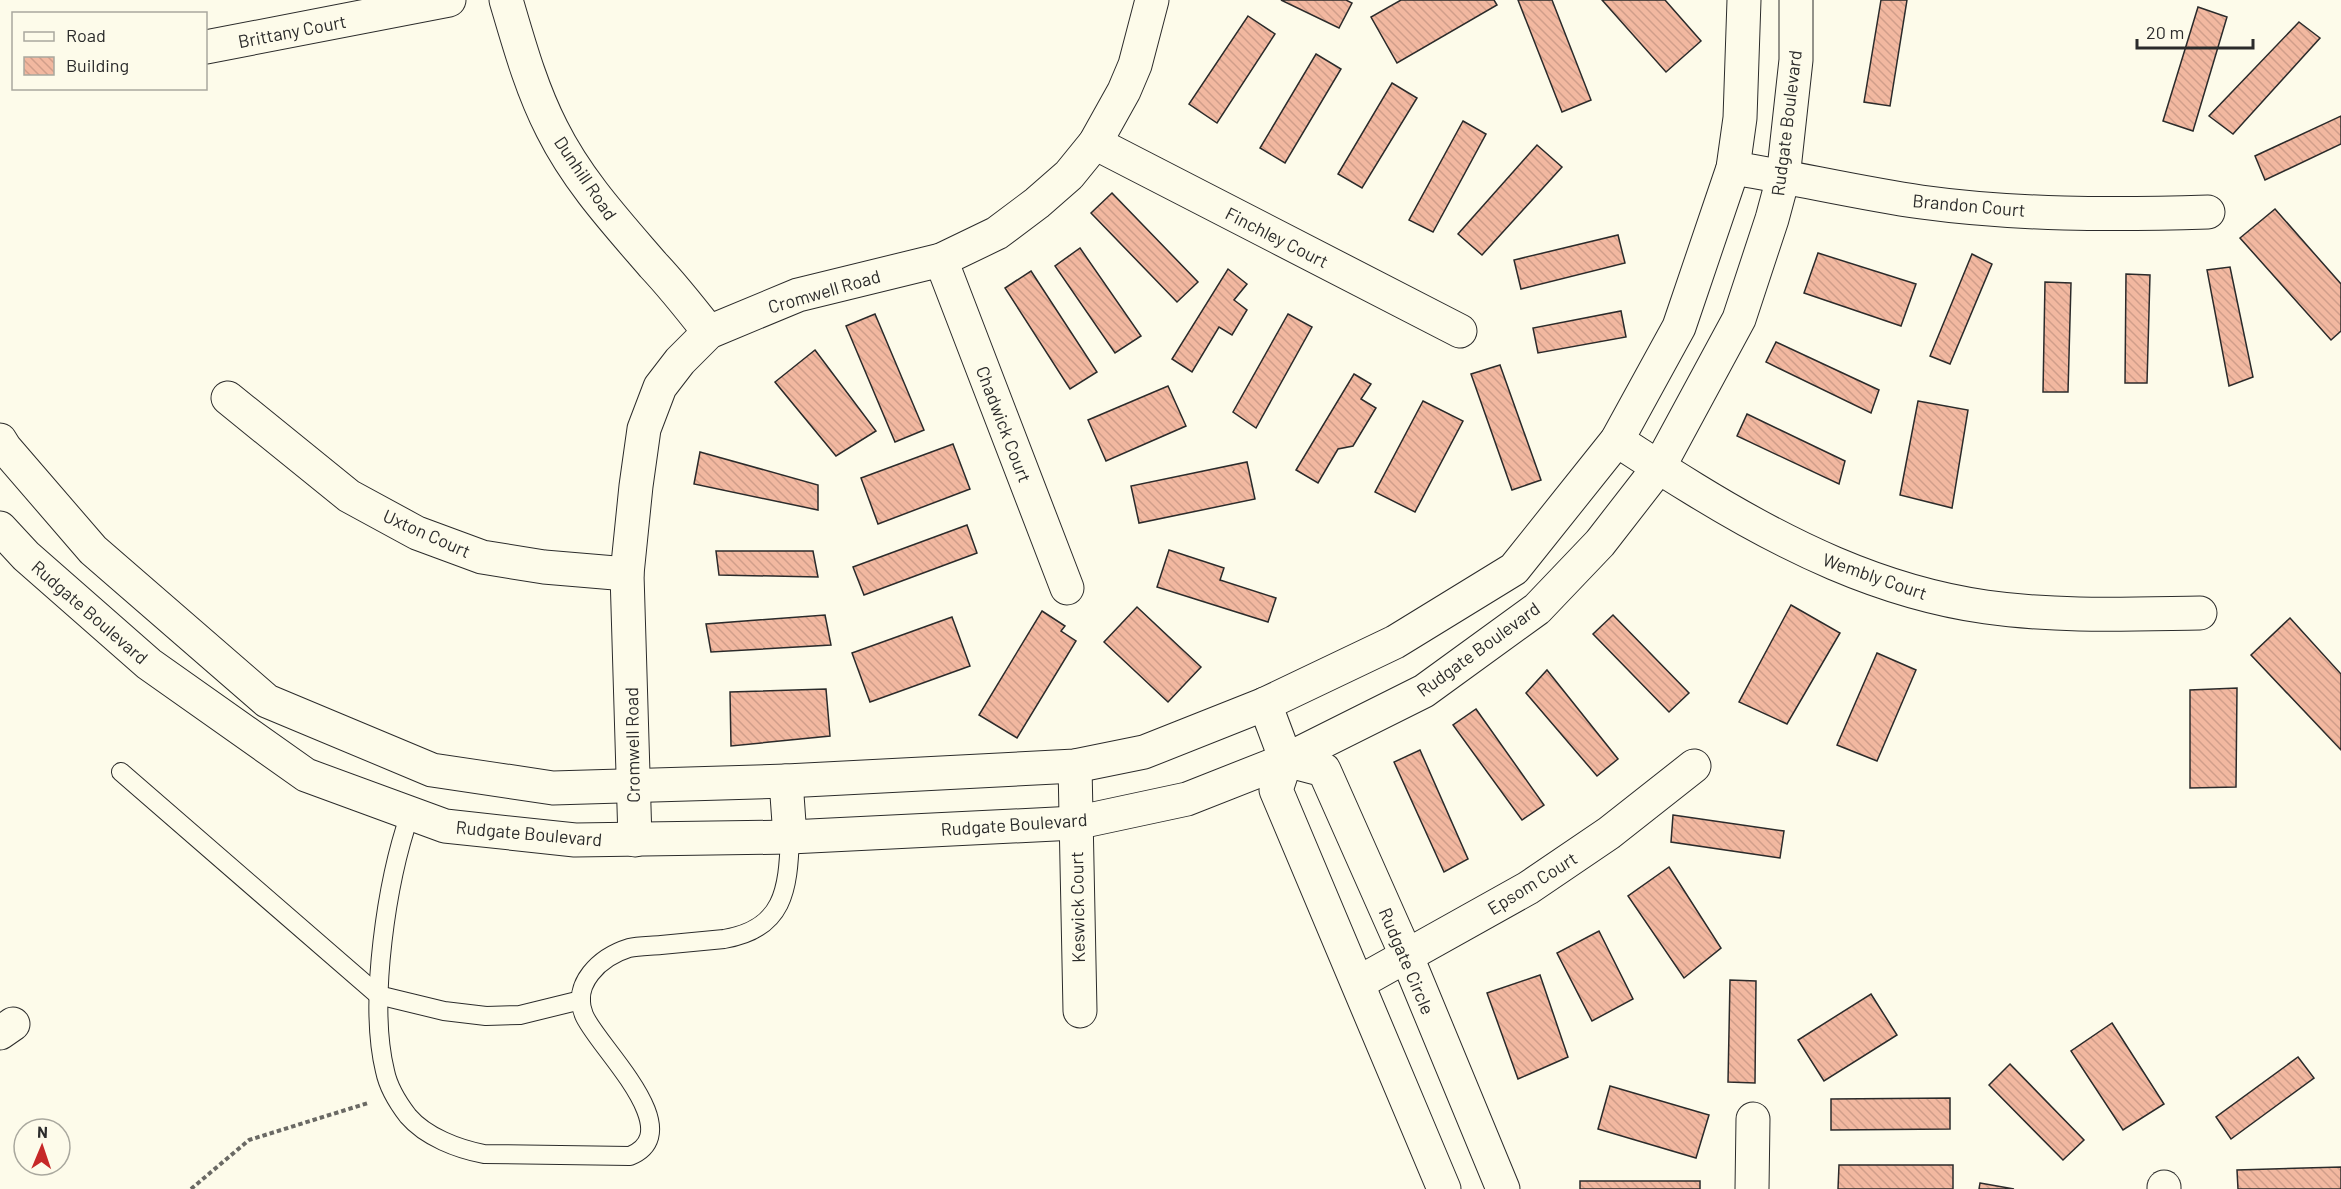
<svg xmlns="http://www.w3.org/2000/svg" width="2341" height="1189" font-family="Barlow,sans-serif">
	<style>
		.building { fill: url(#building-back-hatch); stroke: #2b2b2b; stroke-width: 1.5 }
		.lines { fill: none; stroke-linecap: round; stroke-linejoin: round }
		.lane-casing { stroke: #2b2b2b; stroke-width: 20 }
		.street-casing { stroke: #2b2b2b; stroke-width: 35 }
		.path { stroke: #6a6964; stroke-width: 4; stroke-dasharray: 4.5 3; stroke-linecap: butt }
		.lane { stroke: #fdfbea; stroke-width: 18 }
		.street { stroke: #fdfbea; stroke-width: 33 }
		.labels { text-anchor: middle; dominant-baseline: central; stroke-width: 4.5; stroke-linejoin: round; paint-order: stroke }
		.street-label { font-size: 18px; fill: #2b2b2b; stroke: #fdfbea }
	</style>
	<defs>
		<pattern id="building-back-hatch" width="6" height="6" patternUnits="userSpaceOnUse" patternTransform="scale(1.5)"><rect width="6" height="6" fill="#f2b8a0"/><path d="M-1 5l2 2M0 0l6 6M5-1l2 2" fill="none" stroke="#d09e8a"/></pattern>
	</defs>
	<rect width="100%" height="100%" fill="#fdfbea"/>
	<g class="building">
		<polygon points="1281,0 1346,0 1352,3 1339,28"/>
		<polygon points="1401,0 1494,0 1497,5 1397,63 1371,17"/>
		<polygon points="1518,0 1552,0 1591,100 1562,112"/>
		<polygon points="1602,0 1665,0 1701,41 1666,72"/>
		<polygon points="1881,0 1907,0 1890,106 1864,102"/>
		<polygon points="2198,7 2227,17 2193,131 2163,121"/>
		<polygon points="1248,16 1275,34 1217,123 1189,104"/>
		<polygon points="2299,22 2320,38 2233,134 2209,116"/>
		<polygon points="1316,54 1341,69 1285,163 1260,148"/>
		<polygon points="1392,83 1417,98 1362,188 1338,174"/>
		<polygon points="2341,116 2341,144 2265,180 2255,156"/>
		<polygon points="1463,121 1486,134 1433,232 1409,220"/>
		<polygon points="1537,145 1562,167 1482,255 1458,234"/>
		<polygon points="1112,193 1198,282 1177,302 1091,213"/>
		<polygon points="2275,209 2341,284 2341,331 2331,340 2240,238"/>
		<polygon points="1618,235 1625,263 1521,289 1514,260"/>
		<polygon points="1080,248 1141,336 1115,353 1055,266"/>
		<polygon points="1818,253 1916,284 1901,326 1804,293"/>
		<polygon points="1972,254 1992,264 1950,364 1930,356"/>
		<polygon points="2230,267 2253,377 2229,386 2207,270"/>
		<polygon points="1228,269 1247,284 1234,300 1247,310 1232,335 1219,327 1192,372 1172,359"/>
		<polygon points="1031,271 1097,372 1070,389 1005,288"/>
		<polygon points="2126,274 2150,275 2147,383 2125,383"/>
		<polygon points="2045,282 2071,283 2068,392 2043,392"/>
		<polygon points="1621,311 1626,337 1538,353 1533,328"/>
		<polygon points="875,314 924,430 895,442 846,326"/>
		<polygon points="1288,314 1312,327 1256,428 1233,412"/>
		<polygon points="1776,342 1879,390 1871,413 1766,362"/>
		<polygon points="815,350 876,431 836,456 775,382"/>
		<polygon points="1500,365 1541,480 1512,490 1471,374"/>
		<polygon points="1354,374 1371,384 1361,399 1376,408 1353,446 1338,449 1318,483 1296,470"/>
		<polygon points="1168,386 1186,426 1106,461 1088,420"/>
		<polygon points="1423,401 1463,421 1415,512 1375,492"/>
		<polygon points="1918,401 1968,410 1952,508 1900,495"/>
		<polygon points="1747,414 1845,461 1839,484 1737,436"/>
		<polygon points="953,444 970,489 878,524 861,478"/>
		<polygon points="700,452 818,485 818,510 694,484"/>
		<polygon points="1247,462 1255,499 1139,523 1131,486"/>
		<polygon points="967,525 977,553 864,595 853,567"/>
		<polygon points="1169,550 1224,568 1220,580 1276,598 1268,622 1157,587"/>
		<polygon points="716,551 813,551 818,577 719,575"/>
		<polygon points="1791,605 1840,633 1787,724 1739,702"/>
		<polygon points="1137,607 1201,667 1168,702 1104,642"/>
		<polygon points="1042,611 1065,626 1061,631 1076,641 1017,738 979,715"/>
		<polygon points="825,615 831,645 711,652 706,624"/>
		<polygon points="1613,615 1689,693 1669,712 1593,634"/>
		<polygon points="952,617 970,666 870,702 852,653"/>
		<polygon points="2290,618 2341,674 2341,750 2251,655"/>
		<polygon points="1877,653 1916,670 1877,761 1837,745"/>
		<polygon points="1547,670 1618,759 1597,776 1526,693"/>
		<polygon points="2237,688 2236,787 2190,788 2190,690"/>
		<polygon points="826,689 830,736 731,746 730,692"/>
		<polygon points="1476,709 1544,805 1522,820 1453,725"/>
		<polygon points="1420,750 1468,859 1444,872 1394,762"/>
		<polygon points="1673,815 1784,831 1780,858 1671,842"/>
		<polygon points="1669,867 1721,948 1684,978 1628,896"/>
		<polygon points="1599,931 1633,999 1592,1021 1557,953"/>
		<polygon points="1540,975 1568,1057 1518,1079 1487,993"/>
		<polygon points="1730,980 1756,981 1755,1083 1728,1082"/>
		<polygon points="1871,994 1897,1035 1824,1081 1798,1040"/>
		<polygon points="2112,1023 2164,1104 2123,1130 2071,1051"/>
		<polygon points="2298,1057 2314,1078 2231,1139 2216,1117"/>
		<polygon points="2010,1064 2084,1140 2063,1160 1989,1085"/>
		<polygon points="1610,1086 1709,1115 1696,1158 1598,1129"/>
		<polygon points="1950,1098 1950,1129 1831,1130 1831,1099"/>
		<polygon points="1839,1165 1953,1165 1953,1189 1838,1189"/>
		<polygon points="2341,1167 2341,1189 2238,1189 2237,1170"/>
		<rect x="1580" y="1181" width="120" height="8"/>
		<polygon points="1980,1183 2014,1189 1979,1189"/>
	</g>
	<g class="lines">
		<g class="lane-casing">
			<g id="lane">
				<polyline points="121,772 378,995 444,1011 486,1016 520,1015 581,1000"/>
				<path d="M410,814C387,880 368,1002 385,1071C388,1086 398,1103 408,1116C426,1137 458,1149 484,1154L630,1156C691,1131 595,1044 584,1015C571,984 600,957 629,948C638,946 650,946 661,945C682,943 703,941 724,939C784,929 788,890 790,837"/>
			</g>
		</g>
		<g class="street-casing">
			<g id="street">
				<path d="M506,0C519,44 531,88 552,129C578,181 616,222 653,265C673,286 691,309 709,332"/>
				<polyline points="206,47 449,0"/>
				<polyline points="1095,143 1460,331"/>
				<path d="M1733,168C1796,178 1858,193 1921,202C2015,215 2113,215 2208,212"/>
				<polyline points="941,260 1067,588"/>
				<polyline points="228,398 349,496 417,533 482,557 544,567 627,574"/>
				<polyline points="0,440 5,448 93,550 267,701 432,770 553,788 786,781 1075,766 1144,752 1265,704 1395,642 1514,569 1617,440 1679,327 1733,168 1740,118 1744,0"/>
				<path d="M1617,440C1642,457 1668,473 1694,489C1785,545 1880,592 1986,607C2057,617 2129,614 2200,613"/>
				<polyline points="0,528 26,556 149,664 306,775 445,826 575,840 790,837 1075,823 1187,799 1286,760 1424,691 1537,609 1600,543 1659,467 1739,319 1772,219 1783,178 1796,60 1796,0"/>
				<polyline points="1265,704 1286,760"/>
				<polyline points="1075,766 1080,1011"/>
				<polyline points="786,781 790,837"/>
				<polyline points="635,840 627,574 636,486 644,429 660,387 680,361 709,332 798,295 941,260 997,233 1037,203 1069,175 1095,143 1124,91 1135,65 1152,0"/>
				<polyline points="1358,983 1528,888 1609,833 1694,766"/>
				<polyline points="0,1033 13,1024"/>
				<polyline points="1444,1189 1276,790 1286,760 1324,770 1407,957 1503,1189"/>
				<polyline points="1752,1189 1753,1119"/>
				<polyline points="2164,1189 2164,1187"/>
			</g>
		</g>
		<polyline class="path" points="191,1189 249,1140 368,1103"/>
		<use href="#lane" class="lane"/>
		<use href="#street" class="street"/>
	</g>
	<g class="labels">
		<g class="street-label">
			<text transform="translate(292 31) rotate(-11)">Brittany Court</text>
			<text transform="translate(1786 123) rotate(-83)">Rudgate Boulevard</text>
			<text transform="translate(586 178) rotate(56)">Dunhill Road</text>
			<text transform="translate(1969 205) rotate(5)">Brandon Court</text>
			<text transform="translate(1277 237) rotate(27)">Finchley Court</text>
			<text transform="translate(824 291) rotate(-16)">Cromwell Road</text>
			<text transform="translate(1004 424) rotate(69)">Chadwick Court</text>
			<text transform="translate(427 533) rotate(24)">Uxton Court</text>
			<text transform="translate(1875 576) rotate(19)">Wembly Court</text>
			<text transform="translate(90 612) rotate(41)">Rudgate Boulevard</text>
			<text transform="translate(1478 649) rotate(-36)">Rudgate Boulevard</text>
			<text transform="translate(632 745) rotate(-91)">Cromwell Road</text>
			<text transform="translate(1014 824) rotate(-4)">Rudgate Boulevard</text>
			<text transform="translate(529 833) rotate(5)">Rudgate Boulevard</text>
			<text transform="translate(1532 883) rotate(-32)">Epsom Court</text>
			<text transform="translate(1077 907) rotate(-91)">Keswick Court</text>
			<text transform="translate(1407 961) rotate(67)">Rudgate Circle</text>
		</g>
	</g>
	<rect x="12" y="12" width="195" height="78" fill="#fdfbea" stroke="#a9a89e" stroke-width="1.5"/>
	<rect x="24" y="32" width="30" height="9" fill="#fdfbea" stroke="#a9a89e" stroke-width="1.5"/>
	<text x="66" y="42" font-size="18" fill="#2b2b2b">Road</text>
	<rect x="24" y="57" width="30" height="18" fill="url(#building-back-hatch)" stroke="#a9a89e" stroke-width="1.5"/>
	<text x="66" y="72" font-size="18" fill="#2b2b2b">Building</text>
	<g transform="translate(42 1147) rotate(2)"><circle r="28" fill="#fdfbea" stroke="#a9a89e" stroke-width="1.5"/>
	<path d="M0-4.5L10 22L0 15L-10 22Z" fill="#c62828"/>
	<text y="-9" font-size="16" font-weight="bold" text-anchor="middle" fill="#2b2b2b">N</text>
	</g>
	<path d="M2137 39v9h116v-9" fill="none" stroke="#2b2b2b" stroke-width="3"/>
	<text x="2146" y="39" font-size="18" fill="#2b2b2b" stroke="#fdfbea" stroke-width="4.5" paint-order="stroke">20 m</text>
</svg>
